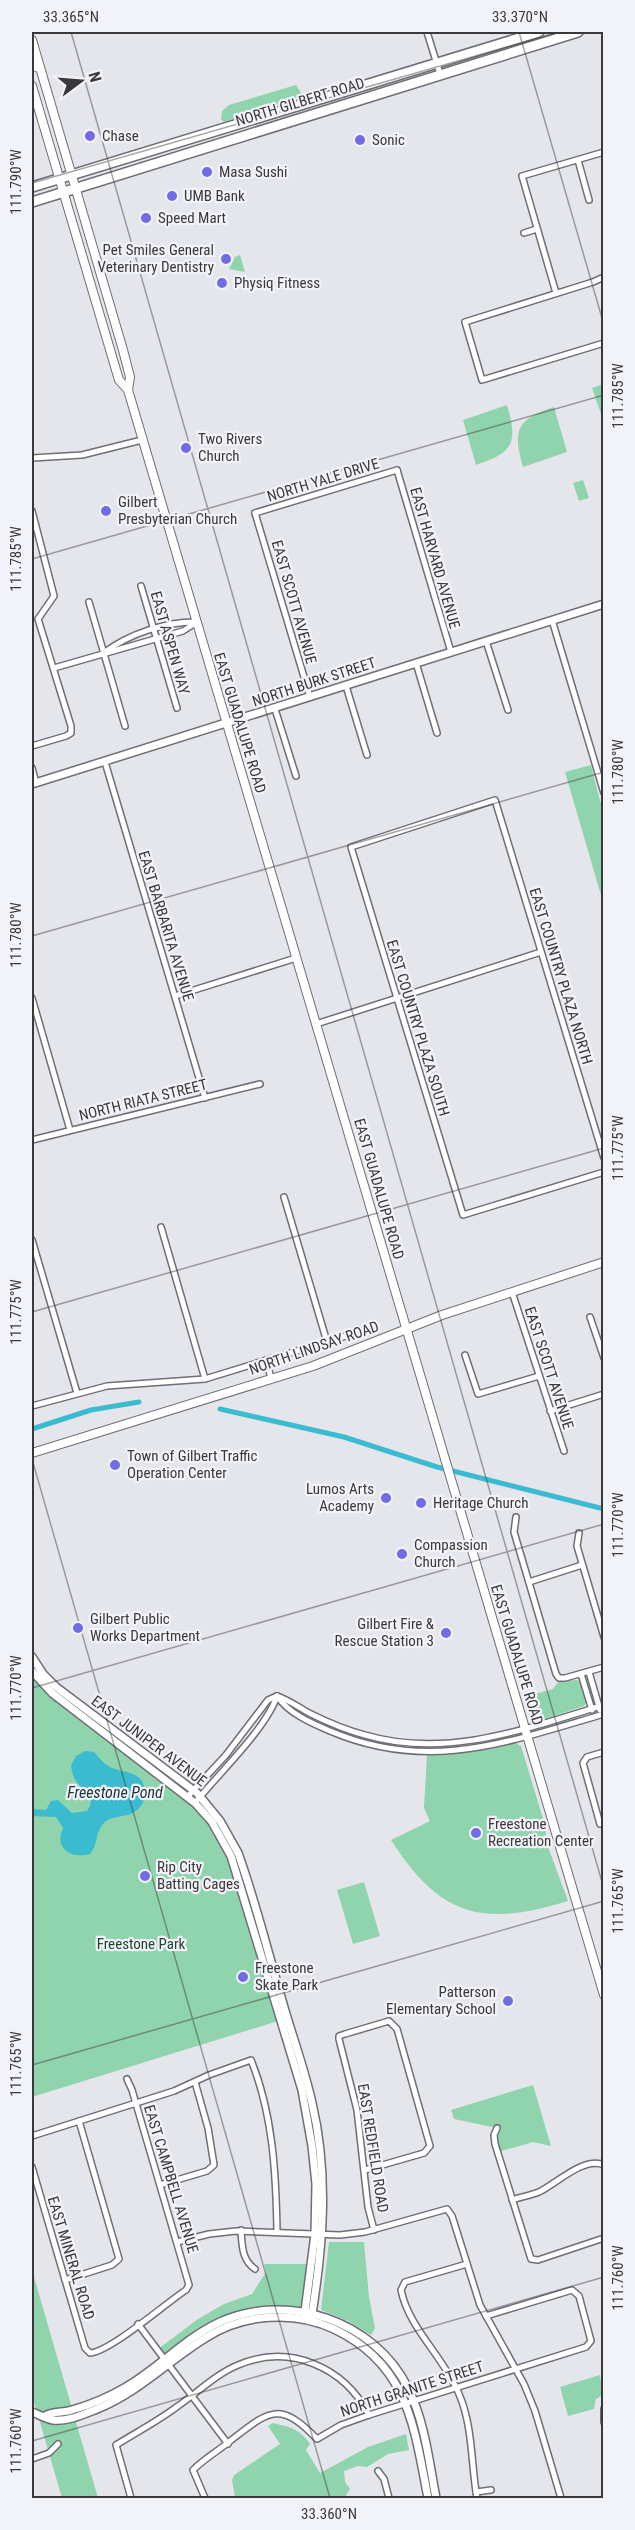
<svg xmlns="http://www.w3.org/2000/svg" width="635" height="2530" font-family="'Roboto Condensed',sans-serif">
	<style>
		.green { fill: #90d4ad }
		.water { fill: #3abbd0 }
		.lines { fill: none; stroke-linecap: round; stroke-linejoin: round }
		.canal { stroke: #3abbd0; stroke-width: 5 }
		.minor-casing { stroke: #6d6f74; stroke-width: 8 }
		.tertiary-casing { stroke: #6d6f74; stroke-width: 10 }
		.secondary-casing { stroke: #6d6f74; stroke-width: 10 }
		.primary-casing { stroke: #6d6f74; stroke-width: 12 }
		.minor { stroke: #fff; stroke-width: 5 }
		.tertiary { stroke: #fff; stroke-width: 7 }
		.secondary { stroke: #fff; stroke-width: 8 }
		.primary { stroke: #fff; stroke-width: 9 }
		.ticks { fill: none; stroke: #39393b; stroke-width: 1.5; stroke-opacity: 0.45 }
		.poi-dot { fill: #716be5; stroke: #f2f3f9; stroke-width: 2 }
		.labels { text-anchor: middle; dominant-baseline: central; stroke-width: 4.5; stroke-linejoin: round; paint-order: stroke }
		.street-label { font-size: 15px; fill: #39393b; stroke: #f2f3f9 }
		.poi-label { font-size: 15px; fill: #39393b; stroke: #f2f3f9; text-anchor: start }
		.park-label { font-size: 15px; fill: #1e4430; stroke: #f2f3f9 }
		.water-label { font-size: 16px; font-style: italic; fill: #1d3337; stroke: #f2f3f9 }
		.neatline { fill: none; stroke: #39393b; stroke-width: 2 }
		.ticks-label { font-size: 15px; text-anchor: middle; fill: #39393b }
	</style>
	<rect width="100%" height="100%" fill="#e5e6ec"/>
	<g class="green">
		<polygon points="296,85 303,96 224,122 221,119 222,111 229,105"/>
		<polygon points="240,255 245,272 229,269 235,257"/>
		<polygon points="603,384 604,384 603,420 592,388"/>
		<path d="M507,405C518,442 514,453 476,465L463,420Z"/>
		<path d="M554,407L567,452L523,467C512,430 517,419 554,407Z"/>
		<polygon points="583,480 589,498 579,501 573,483"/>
		<polygon points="591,765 600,801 603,805 603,902 565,772"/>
		<polygon points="32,1675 49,1694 126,1752 201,1812 211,1824 233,1870 278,2021 32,2097"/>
		<polygon points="577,1680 581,1682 587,1702 584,1706 539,1721 530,1718 524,1697 553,1689 559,1681"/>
		<path d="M514,1742L521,1746L545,1825L547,1844L568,1901C483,1927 441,1918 391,1840L430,1821L424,1808L427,1755L460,1753Z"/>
		<polygon points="364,1882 380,1936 353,1944 337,1890"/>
		<polygon points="533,2085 551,2146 533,2142 498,2152 494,2139 497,2128 454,2119 451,2110"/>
		<polygon points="329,2242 364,2242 369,2297 375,2328 371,2335 348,2321 321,2310"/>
		<path d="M264,2264H311L305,2315C241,2309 215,2325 167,2362L157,2350L198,2319L224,2304L252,2294L266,2272Z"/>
		<polygon points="32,2270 98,2498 62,2498 32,2395"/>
		<polygon points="600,2375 603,2395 596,2399 594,2409 568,2416 560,2387"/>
		<path d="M273,2423C290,2427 300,2429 310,2444L306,2450L320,2473L368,2447L406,2434L409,2450L388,2454L367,2467L358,2466L344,2471L345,2482L350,2489L344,2498H235L232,2480L234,2475L280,2444L268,2426Z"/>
	</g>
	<path class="water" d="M85,1751L94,1752C98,1756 102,1762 107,1765C119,1775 145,1767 145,1794C145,1802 140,1809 133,1813C123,1818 110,1815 103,1824C95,1833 98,1845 90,1854C70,1859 54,1848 63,1828L56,1817L32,1816V1809L46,1810L51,1801L58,1800L72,1813L87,1811C97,1797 84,1792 76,1781C73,1777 72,1771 71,1766L76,1756Z"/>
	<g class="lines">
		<g class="canal">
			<polyline points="220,1409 344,1437 437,1467 604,1509"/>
			<polyline points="32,1429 91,1410 139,1402"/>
		</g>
		<g class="minor-casing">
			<g id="minor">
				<polyline points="427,32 440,74"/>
				<polyline points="578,160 589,200"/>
				<polyline points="524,233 537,229"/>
				<polyline points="604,277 593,282 465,322 482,380 604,343"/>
				<polyline points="556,293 522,176 604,152"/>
				<polyline points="32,458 82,455 142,440"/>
				<polyline points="397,470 451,652"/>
				<polyline points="32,511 54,596 38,619 71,726 71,733 66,736 32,746"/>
				<polyline points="255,513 310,697"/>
				<polyline points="255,513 397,470"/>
				<polyline points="141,586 177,708"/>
				<polyline points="89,602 125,726"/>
				<polyline points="552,620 604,793"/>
				<polyline points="486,641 508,710"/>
				<path d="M105,652C129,634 165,622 195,622"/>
				<polyline points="416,663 437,733"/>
				<polyline points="54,668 183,631 197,622"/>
				<polyline points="346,686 367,755"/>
				<polyline points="275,709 296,776"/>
				<polyline points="105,762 205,1098"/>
				<polyline points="32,768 36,783"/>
				<polyline points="175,996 296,958"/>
				<polyline points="32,998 70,1130"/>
				<polyline points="316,1024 541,952"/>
				<polyline points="32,1140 260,1084"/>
				<polyline points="604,1158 495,800 351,847 463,1215 604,1172"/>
				<polyline points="284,1197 327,1342"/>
				<polyline points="161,1227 205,1379"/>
				<polyline points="32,1240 77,1393"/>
				<polyline points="512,1292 564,1451"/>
				<polyline points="590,1317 604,1358"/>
				<polyline points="465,1355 478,1394 539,1376"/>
				<polyline points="266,1360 271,1378"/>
				<polyline points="32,1406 107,1386 205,1379 362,1331"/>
				<polyline points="550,1411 604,1394"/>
				<polyline points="516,1517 514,1532 556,1674 559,1678 565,1678 604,1667"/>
				<polyline points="579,1533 577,1546 604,1637"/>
				<polyline points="529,1582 582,1565"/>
				<polyline points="589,1672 600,1710"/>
				<polyline points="581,1674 592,1710"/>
				<path d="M277,1696C288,1713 311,1723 330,1731C429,1773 507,1742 604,1714"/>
				<path d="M188,1796L226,1755L268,1700L277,1696C289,1700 298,1707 309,1713C327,1722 346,1730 365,1735C447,1759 525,1729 604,1705"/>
				<path d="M195,1803C218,1774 266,1729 277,1696"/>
				<polyline points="600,1824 583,1763 587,1757 604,1752"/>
				<polyline points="497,2128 494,2135 495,2144 531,2259 538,2260 604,2238"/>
				<path d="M32,2136L174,2091L209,2075L251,2060C273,2114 276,2174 277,2231"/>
				<path d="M32,2167L85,2348L90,2353C110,2352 166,2303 186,2290L189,2285L132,2090L127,2079"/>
				<polyline points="365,2170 424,2153 430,2146 397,2029 389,2021 345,2034 339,2036 339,2039 357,2110 368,2207 374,2230"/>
				<polyline points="160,2185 207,2171 214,2165 208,2128 195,2082"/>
				<path d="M512,2200C521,2197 531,2195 539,2192C556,2184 584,2156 604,2165"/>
				<path d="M241,2230C242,2246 242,2260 255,2269"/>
				<polyline points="177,2242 209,2234 236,2231 340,2235 365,2232 447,2209 452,2216 480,2305 524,2384 535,2411 561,2498"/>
				<path d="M467,2264L405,2282L401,2290C409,2329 444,2357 459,2394C473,2426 471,2465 477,2498"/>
				<polyline points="65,2280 112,2265 119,2259 79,2121"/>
				<polyline points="138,2324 228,2444"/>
				<polyline points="604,2409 604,2422"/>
				<polyline points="32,2459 49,2453 58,2444"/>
				<polyline points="378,2471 384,2479 389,2498"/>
				<polyline points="476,2492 491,2490"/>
				<path d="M131,2498L116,2445C137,2432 158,2421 178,2406C197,2393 216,2374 238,2365C290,2343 344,2367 369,2415"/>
				<path d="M205,2498L193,2470C204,2459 218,2451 230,2441C268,2412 279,2399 317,2439L341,2425L369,2415L586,2347L591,2341L579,2296L572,2290L486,2316"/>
			</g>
		</g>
		<g class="tertiary-casing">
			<g id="tertiary">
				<polyline points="32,784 604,604"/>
				<path d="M32,1657L43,1674L56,1687L197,1793L220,1821L238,1853C255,1900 267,1949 281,1997C291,2033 304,2067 312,2103C329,2175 323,2247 311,2320"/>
				<polyline points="32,1671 52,1693 195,1803 212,1822 231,1856 302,2090 312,2146 316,2184 315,2234 304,2319"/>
				<path d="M32,2412C38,2414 46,2419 53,2420C67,2422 84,2414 97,2409C139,2392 169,2360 207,2337C243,2314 294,2310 334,2329C408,2364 414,2426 428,2498"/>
				<path d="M45,2416C53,2411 63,2413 72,2410C90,2405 109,2397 126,2387C159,2368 185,2338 220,2322C288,2292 374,2320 408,2388C425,2422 429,2462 436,2498"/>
			</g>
		</g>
		<g class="secondary-casing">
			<g id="secondary">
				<polyline points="32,40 123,350 130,377 128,390"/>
				<polyline points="32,59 36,67 40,68"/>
				<polyline points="32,86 119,380 128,390 604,1995"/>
				<polyline points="32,1453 313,1366 442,1315 604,1262"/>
			</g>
		</g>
		<g class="primary-casing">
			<g id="primary">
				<polyline points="32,187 539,32"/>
				<polyline points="32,202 578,32"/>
			</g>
		</g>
		<use href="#minor" class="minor"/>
		<use href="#tertiary" class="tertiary"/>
		<use href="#secondary" class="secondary"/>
		<use href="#primary" class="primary"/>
	</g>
	<path class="ticks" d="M71,32L604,1889M519,32L604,325M32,183L559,32M32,559L604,395M32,936L604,772M32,1312L604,1148M32,1459L330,2498M32,1688L604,1524M32,2065L604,1901M32,2441L604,2277"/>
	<g class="poi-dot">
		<circle cx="90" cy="136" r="6"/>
		<circle cx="360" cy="140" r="6"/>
		<circle cx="207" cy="172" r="6"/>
		<circle cx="172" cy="196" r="6"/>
		<circle cx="146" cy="218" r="6"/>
		<circle cx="226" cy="259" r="6"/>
		<circle cx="222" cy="283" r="6"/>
		<circle cx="186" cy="448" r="6"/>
		<circle cx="106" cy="511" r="6"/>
		<circle cx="115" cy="1465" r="6"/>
		<circle cx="386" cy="1498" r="6"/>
		<circle cx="421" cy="1503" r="6"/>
		<circle cx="402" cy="1554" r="6"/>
		<circle cx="78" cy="1628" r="6"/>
		<circle cx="446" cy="1633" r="6"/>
		<circle cx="476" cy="1833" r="6"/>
		<circle cx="145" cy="1876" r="6"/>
		<circle cx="243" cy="1977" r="6"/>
		<circle cx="508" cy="2001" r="6"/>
	</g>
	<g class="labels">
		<g class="street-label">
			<text transform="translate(300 102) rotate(-17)">NORTH GILBERT ROAD</text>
			<text transform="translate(323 480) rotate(-17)">NORTH YALE DRIVE</text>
			<text transform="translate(435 558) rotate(74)">EAST HARVARD AVENUE</text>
			<text transform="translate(294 602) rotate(74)">EAST SCOTT AVENUE</text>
			<text transform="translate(170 643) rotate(74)">EAST ASPEN WAY</text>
			<text transform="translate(314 682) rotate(-18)">NORTH BURK STREET</text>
			<text transform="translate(240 723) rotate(73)">EAST GUADALUPE ROAD</text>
			<text transform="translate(166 926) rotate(73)">EAST BARBARITA AVENUE</text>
			<text transform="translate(561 976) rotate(73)">EAST COUNTRY PLAZA NORTH</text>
			<text transform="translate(418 1028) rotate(73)">EAST COUNTRY PLAZA SOUTH</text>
			<text transform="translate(143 1100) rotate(-14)">NORTH RIATA STREET</text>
			<text transform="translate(379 1189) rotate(74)">EAST GUADALUPE ROAD</text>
			<text transform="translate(314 1348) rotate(-19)">NORTH LINDSAY ROAD</text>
			<text transform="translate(549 1368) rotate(72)">EAST SCOTT AVENUE</text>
			<text transform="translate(517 1655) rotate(73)">EAST GUADALUPE ROAD</text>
			<text transform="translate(149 1741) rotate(37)">EAST JUNIPER AVENUE</text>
			<text transform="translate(373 2148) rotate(81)">EAST REDFIELD ROAD</text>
			<text transform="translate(171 2179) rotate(73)">EAST CAMPBELL AVENUE</text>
			<text transform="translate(71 2258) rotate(73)">EAST MINERAL ROAD</text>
			<text transform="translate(412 2389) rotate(-18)">NORTH GRANITE STREET</text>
		</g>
		<g class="poi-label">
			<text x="102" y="136">Chase</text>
			<text x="372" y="140">Sonic</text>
			<text x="219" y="172">Masa Sushi</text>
			<text x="184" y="196">UMB Bank</text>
			<text x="158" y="218">Speed Mart</text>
			<text x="214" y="250" text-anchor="end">Pet Smiles General<tspan x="214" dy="17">Veterinary Dentistry</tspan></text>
			<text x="234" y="283">Physiq Fitness</text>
			<text x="198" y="439">Two Rivers<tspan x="198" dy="17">Church</tspan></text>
			<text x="118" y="502">Gilbert<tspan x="118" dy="17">Presbyterian Church</tspan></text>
			<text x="127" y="1456">Town of Gilbert Traffic<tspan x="127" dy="17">Operation Center</tspan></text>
			<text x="374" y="1489" text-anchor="end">Lumos Arts<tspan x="374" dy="17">Academy</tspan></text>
			<text x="433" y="1503">Heritage Church</text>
			<text x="414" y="1545">Compassion<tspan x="414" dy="17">Church</tspan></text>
			<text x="90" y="1619">Gilbert Public<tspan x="90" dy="17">Works Department</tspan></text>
			<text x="434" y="1624" text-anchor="end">Gilbert Fire &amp;<tspan x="434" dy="17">Rescue Station 3</tspan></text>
			<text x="488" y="1824">Freestone<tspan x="488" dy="17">Recreation Center</tspan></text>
			<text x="157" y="1867">Rip City<tspan x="157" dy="17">Batting Cages</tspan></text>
			<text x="255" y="1968">Freestone<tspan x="255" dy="17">Skate Park</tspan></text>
			<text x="496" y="1992" text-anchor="end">Patterson<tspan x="496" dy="17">Elementary School</tspan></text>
		</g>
		<g class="park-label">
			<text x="141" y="1944">Freestone Park</text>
		</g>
		<g class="water-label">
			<text x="115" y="1792">Freestone Pond</text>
		</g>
	</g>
	<rect width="635" height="2530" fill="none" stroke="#f2f3f9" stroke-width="66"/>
	<g transform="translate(81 81) rotate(74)" stroke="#f2f3f9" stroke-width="4.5" paint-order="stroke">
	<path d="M0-4.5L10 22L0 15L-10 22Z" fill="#39393b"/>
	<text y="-9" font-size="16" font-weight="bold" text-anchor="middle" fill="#39393b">N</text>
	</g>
	<rect x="33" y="33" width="569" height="2464" class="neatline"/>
	<g class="ticks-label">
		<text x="71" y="22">33.365°N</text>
		<text x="520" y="22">33.370°N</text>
		<text transform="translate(16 182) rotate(-90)" y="5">111.790°W</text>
		<text transform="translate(618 396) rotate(-90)" y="5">111.785°W</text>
		<text transform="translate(16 559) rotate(-90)" y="5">111.785°W</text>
		<text transform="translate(618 772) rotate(-90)" y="5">111.780°W</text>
		<text transform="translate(16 935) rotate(-90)" y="5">111.780°W</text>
		<text transform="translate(618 1148) rotate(-90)" y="5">111.775°W</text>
		<text transform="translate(16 1312) rotate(-90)" y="5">111.775°W</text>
		<text transform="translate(618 1525) rotate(-90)" y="5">111.770°W</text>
		<text transform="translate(16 1688) rotate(-90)" y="5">111.770°W</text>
		<text transform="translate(618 1901) rotate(-90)" y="5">111.765°W</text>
		<text transform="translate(16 2064) rotate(-90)" y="5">111.765°W</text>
		<text transform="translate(618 2278) rotate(-90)" y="5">111.760°W</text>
		<text transform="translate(16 2441) rotate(-90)" y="5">111.760°W</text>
		<text x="329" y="2519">33.360°N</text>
	</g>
</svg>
